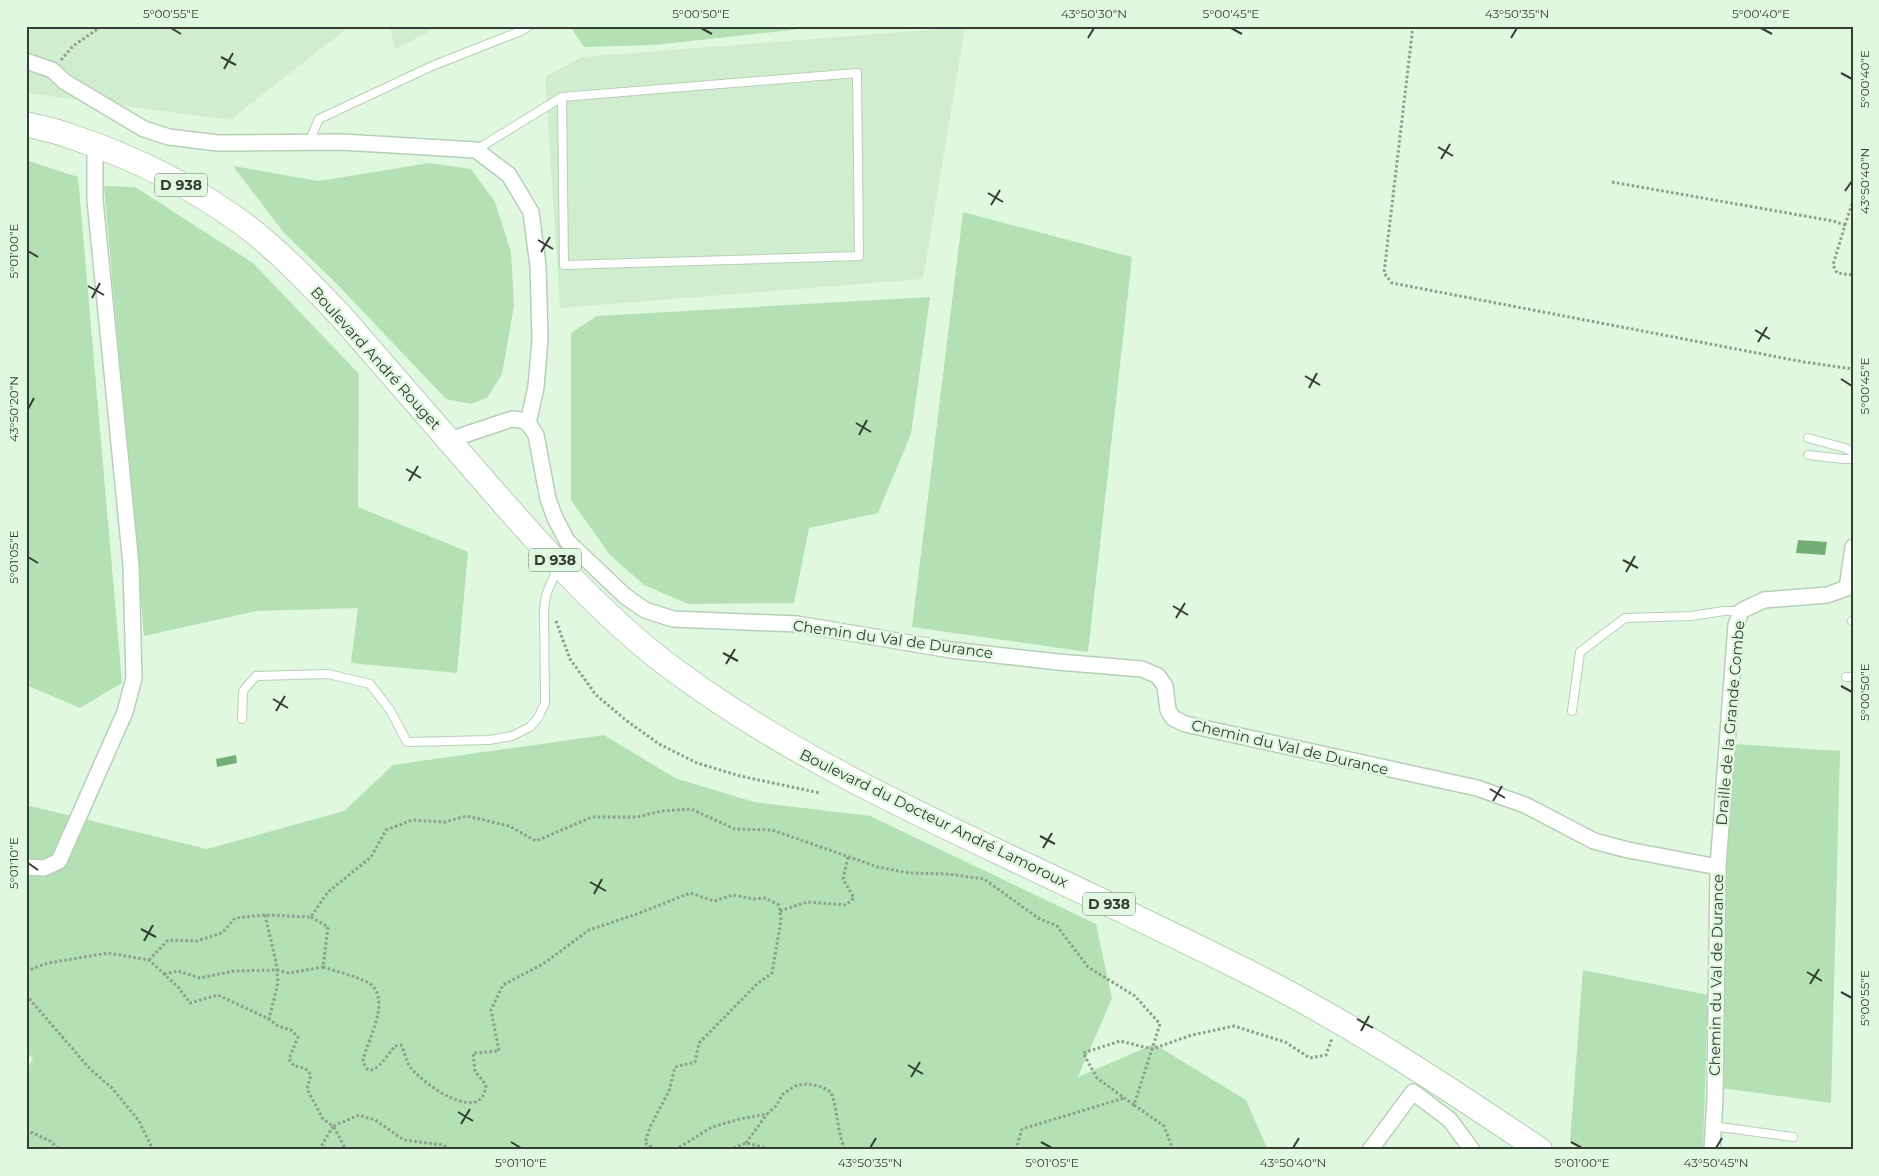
<svg xmlns="http://www.w3.org/2000/svg" width="1879" height="1176" font-family="Montserrat,sans-serif">
	<style>
		.built { fill: #d0eecf }
		.green { fill: #b4e1b3 }
		.water { fill: #74ae74 }
		.lines { fill: none; stroke-linecap: round; stroke-linejoin: round }
		.lane-casing { stroke: #b8cfb7; stroke-width: 10 }
		.street-casing { stroke: #b8cfb7; stroke-width: 18 }
		.primary-casing { stroke: #b8cfb7; stroke-width: 26 }
		.path { stroke: #8d9e8c; stroke-width: 3; stroke-dasharray: 2.5 2.5; stroke-linecap: butt }
		.lane { stroke: #fff; stroke-width: 8 }
		.street { stroke: #fff; stroke-width: 15 }
		.primary { stroke: #fff; stroke-width: 24 }
		.ticks { fill: none; stroke: #353e34; stroke-width: 2 }
		.labels { text-anchor: middle; dominant-baseline: central; stroke-width: 5; stroke-linejoin: round; paint-order: stroke }
		.shield { fill: #e0f8df; stroke: #687667; stroke-width: 1 }
		.shield-label { font-size: 14px; font-weight: bold; fill: #353e34 }
		.street-label { font-size: 15px; fill: #353e34; stroke: #e0f8df }
		.neatline { fill: none; stroke: #353e34; stroke-width: 2 }
		.ticks-label { font-size: 12px; text-anchor: middle; fill: #353e34 }
	</style>
	<rect width="100%" height="100%" fill="#e0f8df"/>
	<g class="built">
		<polygon points="26,26 350,26 230,120 26,93"/>
		<polygon points="390,26 440,26 395,49"/>
		<polygon points="965,27 923,279 560,308 545,77 582,57"/>
	</g>
	<g class="green">
		<polygon points="570,26 827,26 654,45 584,47"/>
		<polygon points="26,160 78,177 122,683 80,708 26,685"/>
		<polygon points="429,163 471,169 495,202 511,252 514,306 502,374 487,398 471,404 446,399 336,283 284,233 233,166 319,181"/>
		<polygon points="104,186 135,187 253,263 359,374 358,507 468,552 457,673 351,663 358,608 256,611 144,636"/>
		<polygon points="963,212 1132,257 1088,652 912,627"/>
		<polygon points="930,297 911,434 878,513 809,528 794,603 688,604 644,585 610,555 571,500 571,333 597,316"/>
		<polygon points="604,735 675,778 754,802 870,816 1096,924 1112,998 1078,1077 1154,1044 1246,1100 1268,1150 26,1150 26,1072 33,1058 26,1052 26,805 207,849 344,811 393,765"/>
		<polygon points="1734,744 1840,751 1831,1103 1721,1088 1725,978 1725,851"/>
		<polygon points="1583,970 1708,995 1703,1150 1583,1150 1570,1141"/>
	</g>
	<g class="water">
		<polygon points="1798,540 1827,542 1825,555 1796,553"/>
		<polygon points="236,755 237,763 217,767 216,759"/>
	</g>
	<g class="lines">
		<g class="lane-casing">
			<g id="lane">
				<polyline points="309,142 319,119 432,66 521,31 529,26"/>
				<polyline points="476,150 562,97 564,265 859,256 857,73 562,97"/>
				<polyline points="1808,438 1845,448 1853,452"/>
				<polyline points="1808,455 1843,459 1853,459"/>
				<polyline points="1852,621 1853,621"/>
				<polyline points="1846,677 1853,677"/>
				<polyline points="1572,711 1580,652 1625,618 1691,616 1724,611 1741,611"/>
				<polyline points="242,719 243,691 256,676 328,674 370,684 390,710 407,742 489,740 512,736 530,727 538,718 545,703 544,610 546,595 557,569"/>
				<polyline points="1713,1126 1793,1137"/>
			</g>
		</g>
		<g class="street-casing">
			<g id="street">
				<polyline points="26,61 52,70 65,82 144,129 169,137 218,143 342,142 476,150 509,175 531,212 538,266 540,339 536,387 528,423"/>
				<polyline points="449,440 512,419 521,420 528,423 536,435 548,499 555,518 567,541 625,596 645,610 673,619 797,624 951,650 1058,662 1142,669 1158,676 1165,686 1168,710 1173,718 1185,724 1477,788 1525,805 1594,841 1628,850 1718,867 1715,1097 1712,1150"/>
				<polyline points="26,867 44,868 59,861 125,712 134,678 131,565 95,200 95,145"/>
				<polyline points="1718,867 1736,625 1741,611 1764,600 1827,595 1847,588 1853,547"/>
				<polyline points="1370,1150 1413,1092 1450,1120 1472,1150"/>
			</g>
		</g>
		<g class="primary-casing">
			<path id="primary" d="M26,124C40,128 54,130 67,135C131,156 196,188 250,229C283,255 312,286 341,316C391,374 442,432 492,490C549,555 607,621 677,672C779,747 893,802 1007,856C1088,894 1168,932 1248,972C1350,1023 1445,1086 1540,1150"/>
		</g>
		<g class="path">
			<polyline points="1413,26 1384,273 1392,283 1804,362 1853,369"/>
			<polyline points="61,60 73,46 102,26"/>
			<polyline points="1612,182 1833,221 1845,225 1833,265 1837,273 1853,275"/>
			<polyline points="1845,225 1853,201"/>
			<polyline points="556,621 570,659 596,695 627,721 659,744 697,763 740,776 820,793"/>
			<polyline points="780,911 807,902 846,905 854,898 843,879 848,857"/>
			<polyline points="265,915 276,962 278,983 269,1019"/>
			<path d="M311,917L328,927L323,967C337,972 353,975 367,982C393,996 369,1038 363,1059C368,1087 388,1054 395,1046L401,1045C405,1052 406,1061 410,1067C422,1083 482,1127 486,1085L475,1071L473,1053L499,1051L491,1010L503,985L543,964L589,930L637,914L690,893L714,901L733,895L754,899L765,898L779,905L781,920L772,973L757,984L699,1043L695,1062L675,1067L669,1091L650,1127L645,1143L656,1150"/>
			<polyline points="149,960 168,940 197,941 222,933 235,918 265,915 311,917 327,893 371,857 386,830 412,820 445,822 467,816 509,826 536,841 592,817 637,817 661,811 691,809 735,829 772,830 878,867 909,873 948,874 984,879 1038,918 1057,926 1088,967 1135,996 1160,1024 1134,1105 1164,1126 1173,1150"/>
			<polyline points="26,971 48,963 108,953 149,960 179,988 190,1003 218,995 269,1019 278,1026 291,1030 298,1037 289,1059 294,1066 305,1068 311,1075 307,1089 323,1119 333,1126 359,1115 375,1120 404,1140 443,1145 452,1150"/>
			<polyline points="164,974 178,971 200,978 234,971 277,970 289,973 323,967"/>
			<polyline points="26,995 90,1069 112,1088 139,1121 153,1150"/>
			<polyline points="1134,1105 1097,1078 1083,1053 1120,1041 1152,1049 1192,1035 1234,1026 1285,1042 1310,1058 1326,1055 1332,1038"/>
			<polyline points="334,1127 346,1150"/>
			<polyline points="26,1130 50,1141 60,1150"/>
			<polyline points="746,1143 767,1114"/>
			<polyline points="26,1148 27,1150"/>
			<polyline points="319,1150 333,1126"/>
			<path d="M675,1150L712,1127L740,1119L767,1114L776,1106L783,1094L797,1085L809,1084L822,1087L831,1092C838,1111 837,1131 845,1150"/>
			<polyline points="729,1150 746,1143 774,1150"/>
			<polyline points="1016,1150 1022,1129 1124,1098"/>
		</g>
		<use href="#lane" class="lane"/>
		<use href="#street" class="street"/>
		<use href="#primary" class="primary"/>
	</g>
	<path class="ticks" d="M171,28L181,34M701,28L712,34M1231,28L1242,34M1761,28L1772,34M1088,38L1094,28M1511,38L1517,28M221,57L236,65M224,69L233,53M1841,73L1852,79M1438,147L1453,156M1441,159L1450,144M1845,191L1852,181M988,193L1003,202M991,205L1000,190M538,240L553,249M28,251L38,257M541,252L550,237M88,286L104,295M92,298L100,283M1755,330L1770,339M1758,342L1767,327M1305,376L1320,385M1841,379L1852,386M1309,388L1317,373M28,409L34,398M856,423L871,432M859,435L867,420M406,469L421,478M409,481L418,466M28,557L38,563M1623,560L1638,568M1626,572L1635,556M1173,606L1188,615M1176,618L1185,603M723,653L738,661M726,664L735,649M1841,686L1852,692M273,699L288,708M276,711L285,696M1490,789L1505,798M1493,801L1502,786M1040,836L1055,844M1043,848L1052,833M28,863L38,870M590,882L606,891M594,894L602,879M141,929L156,937M144,941L153,925M1807,972L1822,981M1810,984L1819,969M1841,992L1852,998M1357,1019L1373,1028M1361,1031L1369,1016M908,1065L923,1074M911,1077L920,1062M458,1112L473,1121M461,1124L470,1109M511,1142L521,1148M1041,1142L1052,1148M1571,1142L1582,1148M870,1148L876,1138M1293,1148L1299,1138M1716,1148L1722,1138"/>
	<g class="labels">
		<g class="shield">
			<rect x="155" y="173.5" width="52" height="23" rx="4"/>
			<rect x="529" y="548.5" width="52" height="23" rx="4"/>
			<rect x="1083" y="892.5" width="52" height="23" rx="4"/>
		</g>
		<g class="shield-label">
			<text x="181" y="185">D 938</text>
			<text x="555" y="560">D 938</text>
			<text x="1109" y="904">D 938</text>
		</g>
		<g class="street-label">
			<text transform="translate(376 358) rotate(48)">Boulevard André Rouget</text>
			<text transform="translate(893 639) rotate(8)">Chemin du Val de Durance</text>
			<text transform="translate(1730 723) rotate(-85)">Draille de la Grande Combe</text>
			<text transform="translate(1290 747) rotate(13)">Chemin du Val de Durance</text>
			<text transform="translate(934 818) rotate(26)">Boulevard du Docteur André Lamoroux</text>
			<text transform="translate(1716 975) rotate(-89)">Chemin du Val de Durance</text>
		</g>
	</g>
	<rect width="1879" height="1176" fill="none" stroke="#e0f8df" stroke-width="55"/>
	<rect x="28" y="28" width="1824" height="1120" class="neatline"/>
	<g class="ticks-label">
		<text x="171" y="18">5°00'55"E</text>
		<text x="701" y="18">5°00'50"E</text>
		<text x="1094" y="18">43°50'30"N</text>
		<text x="1231" y="18">5°00'45"E</text>
		<text x="1517" y="18">43°50'35"N</text>
		<text x="1761" y="18">5°00'40"E</text>
		<text transform="translate(1865 79) rotate(-90)" y="4">5°00'40"E</text>
		<text transform="translate(1865 181) rotate(-90)" y="4">43°50'40"N</text>
		<text transform="translate(14 251) rotate(-90)" y="4">5°01'00"E</text>
		<text transform="translate(1865 386) rotate(-90)" y="4">5°00'45"E</text>
		<text transform="translate(14 409) rotate(-90)" y="4">43°50'20"N</text>
		<text transform="translate(14 557) rotate(-90)" y="4">5°01'05"E</text>
		<text transform="translate(1865 692) rotate(-90)" y="4">5°00'50"E</text>
		<text transform="translate(14 863) rotate(-90)" y="4">5°01'10"E</text>
		<text transform="translate(1865 998) rotate(-90)" y="4">5°00'55"E</text>
		<text x="521" y="1167">5°01'10"E</text>
		<text x="870" y="1167">43°50'35"N</text>
		<text x="1052" y="1167">5°01'05"E</text>
		<text x="1293" y="1167">43°50'40"N</text>
		<text x="1582" y="1167">5°01'00"E</text>
		<text x="1716" y="1167">43°50'45"N</text>
	</g>
</svg>
